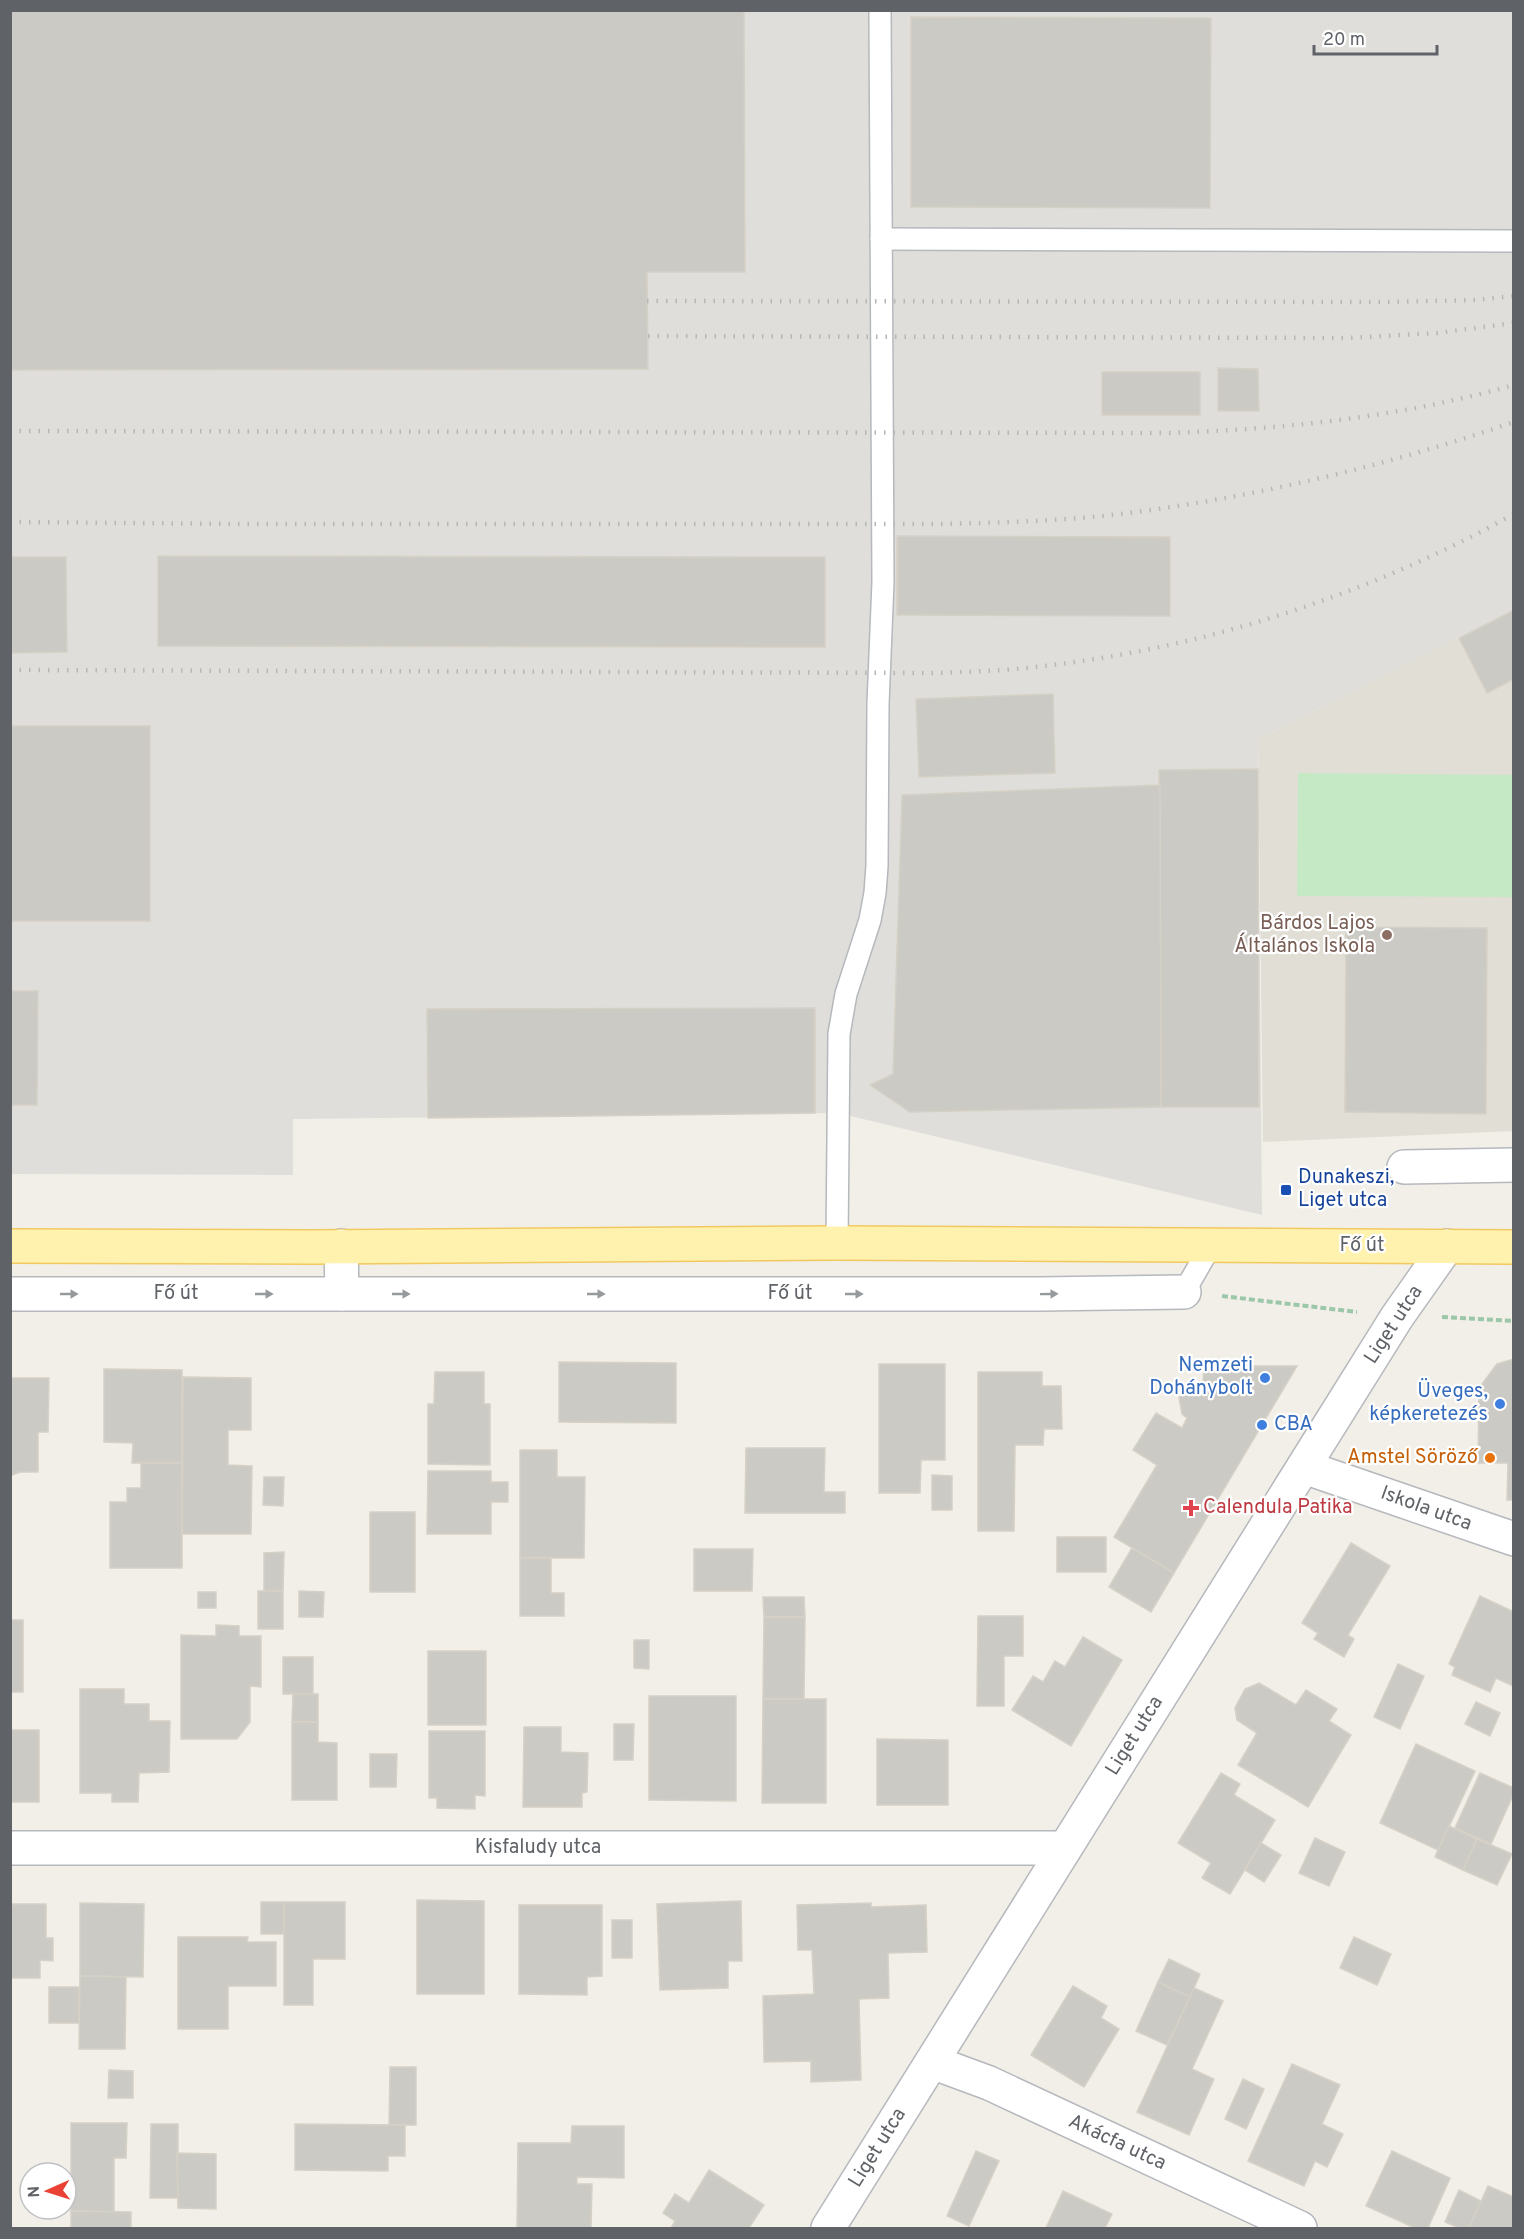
<svg xmlns="http://www.w3.org/2000/svg" width="1524" height="2239" font-family="Overpass,sans-serif">
	<style>
		.industrial { fill: #e0deda }
		.education { fill: #e1ded6 }
		.green { fill: #c5e8c5 }
		.building { fill: #cccac5; stroke: #d6d1c6; stroke-width: 1.5 }
		.lines { fill: none; stroke-linecap: round; stroke-linejoin: round }
		.lane-casing { stroke: #b5b8bc; stroke-width: 24 }
		.street-casing { stroke: #b5b8bc; stroke-width: 36 }
		.primary-casing { stroke: #f2c960; stroke-width: 36 }
		.path { stroke: #9cc7a9; stroke-width: 4; stroke-dasharray: 6 3; stroke-linecap: butt }
		.lane { stroke: #fff; stroke-width: 21 }
		.street { stroke: #fff; stroke-width: 33 }
		.primary { stroke: #fff2af; stroke-width: 33 }
		.rail { stroke: #b6b7b8; stroke-width: 4.5; stroke-dasharray: 1.5 8; stroke-linecap: butt }
		.oneway { fill: #979a9d }
		.education-dot { fill: #8d6e63; stroke: #fff; stroke-width: 2 }
		.transit-dot { fill: #1a4fb4; stroke: #fff; stroke-width: 2 }
		.shop-dot { fill: #3f7fe0; stroke: #fff; stroke-width: 2 }
		.food-dot { fill: #e8710a; stroke: #fff; stroke-width: 2 }
		.health-dot { fill: #e0444e; stroke: #fff; stroke-width: 2 }
		.labels { text-anchor: middle; dominant-baseline: central; stroke-width: 4.5; stroke-linejoin: round; paint-order: stroke }
		.education-label { font-size: 20px; fill: #785e54; stroke: #fff; text-anchor: end }
		.transit-label { font-size: 20px; fill: #164399; stroke: #fff; text-anchor: start }
		.street-label { font-size: 20px; fill: #5f6368; stroke: #fff }
		.shop-label { font-size: 20px; fill: #366cbe; stroke: #fff; text-anchor: end }
		.food-label { font-size: 20px; fill: #c56008; stroke: #fff; text-anchor: end }
		.health-label { font-size: 20px; fill: #be3a42; stroke: #fff; text-anchor: start }
	</style>
	<rect width="100%" height="100%" fill="#f1efe8"/>
	<polygon class="industrial" points="11,11 1513,11 1513,610 1258,739 1262,1215 838,1113 293,1119 293,1175 11,1174"/>
	<polygon class="education" points="1513,610 1513,1131 1263,1142 1258,739"/>
	<polygon class="green" points="1298,773 1513,775 1513,897 1297,896"/>
	<g class="building">
		<polygon points="10,10 744,10 745,272 647,272 648,369 10,370"/>
		<polygon points="911,17 1211,18 1210,208 911,207"/>
		<polygon points="1218,368 1258,369 1259,411 1218,411"/>
		<rect x="1102" y="372" width="98" height="43"/>
		<polygon points="897,536 1170,537 1170,616 897,615"/>
		<polygon points="158,556 825,557 825,647 158,646"/>
		<polygon points="10,557 66,557 67,652 10,653"/>
		<polygon points="1514,610 1514,679 1487,693 1459,638"/>
		<polygon points="1053,694 1055,773 919,777 916,699"/>
		<rect x="10" y="726" width="140" height="195"/>
		<polygon points="1258,769 1259,1107 1161,1107 1159,770"/>
		<polygon points="1160,785 1161,1107 910,1112 870,1085 893,1074 902,795"/>
		<polygon points="1346,927 1487,928 1486,1114 1345,1112"/>
		<polygon points="10,991 38,991 37,1105 10,1105"/>
		<polygon points="815,1008 815,1113 428,1118 427,1009"/>
		<polygon points="1514,1359 1514,1500 1507,1500 1508,1463 1478,1463 1479,1388 1497,1364"/>
		<polygon points="559,1362 676,1363 676,1423 559,1422"/>
		<polygon points="879,1364 945,1364 945,1460 921,1460 920,1493 879,1493"/>
		<polygon points="1204,1366 1297,1366 1174,1573 1114,1537 1157,1465 1133,1450 1156,1413 1182,1428 1187,1418 1182,1414 1179,1398 1186,1387 1199,1387 1203,1384"/>
		<polygon points="104,1369 182,1370 182,1463 132,1463 133,1443 104,1442"/>
		<polygon points="435,1372 484,1372 484,1404 490,1404 490,1465 428,1464 428,1404 434,1404"/>
		<polygon points="978,1372 1042,1372 1042,1386 1061,1386 1062,1429 1044,1429 1043,1445 1015,1445 1014,1531 978,1531"/>
		<polygon points="183,1377 251,1378 251,1430 228,1430 228,1465 252,1466 251,1534 182,1534"/>
		<polygon points="10,1378 49,1378 48,1432 38,1432 38,1472 20,1472 10,1476"/>
		<polygon points="746,1448 825,1448 824,1492 845,1492 845,1513 745,1513"/>
		<polygon points="520,1450 557,1450 557,1477 585,1477 584,1558 520,1558"/>
		<polygon points="141,1463 182,1463 182,1568 110,1568 110,1502 127,1502 127,1488 141,1488"/>
		<polygon points="428,1471 491,1471 491,1482 508,1482 508,1502 491,1502 491,1534 427,1534"/>
		<polygon points="932,1475 952,1476 952,1510 932,1510"/>
		<polygon points="264,1477 284,1477 283,1506 263,1505"/>
		<rect x="370" y="1512" width="45" height="80"/>
		<rect x="1057" y="1537" width="49" height="35"/>
		<polygon points="1351,1543 1390,1566 1348,1635 1354,1639 1344,1657 1314,1639 1318,1633 1302,1623"/>
		<polygon points="1132,1548 1174,1573 1151,1612 1109,1587"/>
		<polygon points="694,1549 753,1549 752,1591 694,1591"/>
		<polygon points="284,1552 283,1591 264,1591 264,1553"/>
		<polygon points="520,1558 551,1558 551,1593 564,1593 564,1616 520,1616"/>
		<rect x="258" y="1591" width="25" height="38"/>
		<polygon points="299,1591 324,1592 323,1617 299,1617"/>
		<rect x="198" y="1592" width="18" height="16"/>
		<polygon points="1480,1596 1514,1612 1514,1684 1513,1686 1496,1678 1490,1692 1452,1675 1455,1667 1449,1664"/>
		<polygon points="763,1597 804,1597 805,1617 764,1617"/>
		<polygon points="978,1616 1023,1616 1023,1656 1004,1656 1004,1706 977,1706"/>
		<polygon points="764,1617 805,1617 804,1699 763,1699"/>
		<rect x="10" y="1620" width="13" height="72"/>
		<polygon points="216,1625 239,1626 239,1636 261,1636 261,1687 250,1686 250,1722 237,1739 181,1739 181,1635 216,1636"/>
		<polygon points="1083,1637 1122,1660 1071,1746 1012,1710 1033,1676 1043,1682 1055,1661 1065,1667"/>
		<polygon points="634,1640 649,1640 649,1669 634,1668"/>
		<rect x="428" y="1651" width="58" height="74"/>
		<rect x="283" y="1657" width="30" height="37"/>
		<polygon points="1398,1664 1424,1676 1400,1729 1374,1717"/>
		<polygon points="1259,1683 1296,1705 1306,1690 1337,1709 1329,1721 1351,1735 1308,1807 1238,1765 1257,1733 1237,1720 1235,1708 1245,1689"/>
		<polygon points="80,1689 124,1689 124,1704 149,1704 149,1721 170,1721 169,1772 139,1773 138,1802 112,1802 112,1793 80,1793"/>
		<polygon points="293,1694 318,1694 318,1722 292,1722"/>
		<polygon points="649,1696 736,1696 736,1801 649,1800"/>
		<polygon points="763,1699 826,1699 826,1803 762,1803"/>
		<polygon points="1476,1702 1500,1713 1490,1736 1465,1724"/>
		<polygon points="292,1722 318,1722 318,1742 337,1743 337,1800 292,1800"/>
		<polygon points="614,1724 634,1724 633,1760 614,1760"/>
		<polygon points="524,1727 561,1727 561,1752 588,1753 587,1792 582,1793 582,1807 523,1807"/>
		<rect x="10" y="1730" width="29" height="72"/>
		<polygon points="429,1731 485,1731 485,1796 475,1795 475,1809 437,1808 437,1798 429,1798"/>
		<polygon points="877,1739 948,1740 948,1805 877,1805"/>
		<polygon points="1416,1744 1475,1771 1438,1850 1380,1823"/>
		<polygon points="370,1754 397,1754 396,1787 370,1787"/>
		<polygon points="1221,1773 1240,1784 1234,1795 1275,1820 1230,1894 1202,1878 1211,1863 1178,1843"/>
		<polygon points="1480,1773 1514,1788 1514,1793 1491,1844 1455,1828"/>
		<polygon points="1449,1826 1477,1839 1463,1870 1435,1857"/>
		<polygon points="1315,1838 1345,1852 1329,1886 1299,1873"/>
		<polygon points="1477,1839 1512,1854 1497,1885 1463,1870"/>
		<polygon points="1261,1843 1281,1855 1264,1882 1245,1870"/>
		<polygon points="417,1900 484,1901 484,1994 417,1994"/>
		<polygon points="741,1901 742,1961 728,1961 728,1988 660,1990 657,1904"/>
		<rect x="261" y="1902" width="23" height="32"/>
		<polygon points="284,1902 345,1902 345,1959 313,1959 313,2005 284,2005"/>
		<polygon points="80,1903 144,1904 143,1977 80,1976"/>
		<polygon points="871,1903 871,1907 926,1905 927,1952 888,1953 889,1998 859,1999 861,2080 811,2082 811,2061 764,2062 763,1996 814,1994 812,1950 798,1950 797,1905"/>
		<polygon points="10,1904 46,1904 46,1938 53,1938 53,1961 40,1960 40,1978 10,1978"/>
		<polygon points="519,1905 602,1905 602,1976 587,1977 587,1995 519,1994"/>
		<rect x="612" y="1920" width="20" height="38"/>
		<polygon points="178,1937 248,1937 247,1942 276,1942 276,1986 228,1986 228,2029 178,2029"/>
		<polygon points="1354,1937 1391,1954 1377,1985 1340,1968"/>
		<polygon points="1169,1959 1200,1974 1190,1997 1158,1982"/>
		<polygon points="80,1976 126,1977 125,2049 79,2049"/>
		<polygon points="1158,1982 1190,1997 1167,2045 1136,2031"/>
		<polygon points="1073,1986 1107,2006 1101,2018 1119,2029 1084,2087 1031,2055"/>
		<rect x="49" y="1987" width="30" height="36"/>
		<polygon points="1194,1988 1223,2001 1192,2069 1214,2079 1189,2135 1137,2112"/>
		<polygon points="1292,2064 1340,2085 1322,2124 1343,2134 1327,2167 1315,2161 1304,2186 1248,2161"/>
		<polygon points="390,2067 416,2067 416,2125 389,2125"/>
		<polygon points="109,2070 133,2071 133,2098 108,2098"/>
		<polygon points="1243,2079 1264,2089 1246,2129 1225,2119"/>
		<polygon points="71,2123 127,2123 126,2158 114,2158 114,2212 71,2211"/>
		<polygon points="151,2124 178,2124 178,2198 150,2198"/>
		<polygon points="295,2124 405,2125 405,2156 388,2156 388,2171 295,2170"/>
		<polygon points="572,2126 624,2126 624,2178 577,2177 577,2184 592,2184 591,2228 517,2228 518,2143 571,2143"/>
		<polygon points="976,2151 999,2161 969,2226 947,2216"/>
		<polygon points="1392,2151 1450,2178 1428,2228 1415,2228 1366,2206"/>
		<polygon points="177,2153 216,2154 216,2209 178,2208"/>
		<polygon points="709,2170 764,2205 749,2228 671,2228 675,2221 663,2213 675,2194 689,2203"/>
		<polygon points="1488,2186 1514,2197 1514,2228 1469,2228"/>
		<polygon points="1459,2190 1481,2201 1469,2228 1460,2228 1445,2222"/>
		<polygon points="1063,2191 1112,2214 1105,2228 1046,2228"/>
		<polygon points="71,2211 131,2212 131,2228 71,2228"/>
	</g>
	<g class="lines">
		<g class="lane-casing">
			<g id="lane">
				<polyline points="881,239 1514,241"/>
				<polyline points="837,1243 839,1034 846,994 870,920 875,893 877,866 878,704 883,582 880,10"/>
				<polyline points="1184,1292 1211,1245"/>
			</g>
		</g>
		<g class="street-casing">
			<g id="street">
				<polyline points="1404,1167 1514,1165"/>
				<polyline points="341,1246 342,1294"/>
				<polyline points="10,1294 1040,1294 1184,1292"/>
				<polyline points="1304,1467 1514,1539"/>
				<polyline points="10,1848 1065,1848"/>
				<polyline points="932,2062 989,2083 1300,2228"/>
				<polyline points="828,2228 1397,1317 1447,1246"/>
			</g>
		</g>
		<g class="primary-casing">
			<polyline id="primary" points="10,1246 312,1247 837,1243 1514,1247"/>
		</g>
		<g class="path">
			<polyline points="1222,1296 1357,1312"/>
			<polyline points="1442,1317 1514,1321"/>
		</g>
		<use href="#lane" class="lane"/>
		<use href="#street" class="street"/>
		<use href="#primary" class="primary"/>
		<g class="rail">
			<polyline points="647,301 1384,302 1475,300 1514,296"/>
			<polyline points="648,336 1347,338 1437,333 1514,323"/>
			<path d="M10,431L1169,433C1286,429 1401,417 1514,385"/>
			<path d="M10,522L236,524H940C997,523 1055,521 1112,515C1248,499 1383,467 1514,422"/>
			<path d="M10,670L931,673C966,672 1001,671 1035,667C1202,649 1366,596 1514,514"/>
		</g>
	</g>
	<defs><path id="oneway-solid" d="M-6-.8H1V-3.2L6.5 0L1 3.2V.8H-6Z" transform="scale(1.5)"/></defs>
	<g class="oneway">
		<use href="#oneway-solid" transform="translate(69 1294)"/>
		<use href="#oneway-solid" transform="translate(264 1294)"/>
		<use href="#oneway-solid" transform="translate(401 1294)"/>
		<use href="#oneway-solid" transform="translate(596 1294)"/>
		<use href="#oneway-solid" transform="translate(854 1294)"/>
		<use href="#oneway-solid" transform="translate(1049 1294) rotate(-1)"/>
	</g>
	<circle class="education-dot" cx="1387" cy="935" r="6"/>
	<rect class="transit-dot" x="1280" y="1184" width="12" height="12" rx="3"/>
	<g class="shop-dot">
		<circle cx="1265" cy="1378" r="6"/>
		<circle cx="1500" cy="1404" r="6"/>
		<circle cx="1262" cy="1425" r="6"/>
	</g>
	<circle class="food-dot" cx="1490" cy="1458" r="6"/>
	<path class="health-dot" d="M1188 1499h6v6h6v6h-6v6h-6v-6h-6v-6h6z"/>
	<g class="labels">
		<g class="education-label">
			<text x="1375" y="924">Bárdos Lajos<tspan x="1375" dy="23">Általános Iskola</tspan></text>
		</g>
		<g class="transit-label">
			<text x="1298" y="1178">Dunakeszi,<tspan x="1298" dy="23">Liget utca</tspan></text>
		</g>
		<g class="street-label">
			<text x="1362" y="1246">Fő út</text>
			<text x="176" y="1294">Fő út</text>
			<text x="790" y="1294">Fő út</text>
			<text transform="translate(1394 1325) rotate(-57)">Liget utca</text>
			<text transform="translate(1426 1509) rotate(20)">Iskola utca</text>
			<text transform="translate(1135 1736) rotate(-58)">Liget utca</text>
			<text x="538" y="1848">Kisfaludy utca</text>
			<text transform="translate(1117 2143) rotate(25)">Akácfa utca</text>
			<text transform="translate(878 2148) rotate(-58)">Liget utca</text>
		</g>
		<g class="shop-label">
			<text x="1253" y="1366">Nemzeti<tspan x="1253" dy="23">Dohánybolt</tspan></text>
			<text x="1488" y="1392">Üveges,<tspan x="1488" dy="23">képkeretezés</tspan></text>
			<text x="1274" y="1425" text-anchor="start">CBA</text>
		</g>
		<g class="food-label">
			<text x="1478" y="1458">Amstel Söröző</text>
		</g>
		<g class="health-label">
			<text x="1203" y="1508">Calendula Patika</text>
		</g>
	</g>
	<rect width="1524" height="2239" fill="none" stroke="#5f6368" stroke-width="24"/>
	<g transform="translate(48 2191) rotate(267)"><circle r="28" fill="#ffffff" stroke="#bfc1c3" stroke-width="1.5"/>
	<path d="M0-4.5L10 22L0 15L-10 22Z" fill="#ea4335"/>
	<text y="-9" font-size="16" font-weight="bold" text-anchor="middle" fill="#5f6368">N</text>
	</g>
	<path d="M1314 45v9h123v-9" fill="none" stroke="#5f6368" stroke-width="3"/>
	<text x="1323" y="45" font-size="18" fill="#5f6368" stroke="#ffffff" stroke-width="4.5" paint-order="stroke">20 m</text>
</svg>
